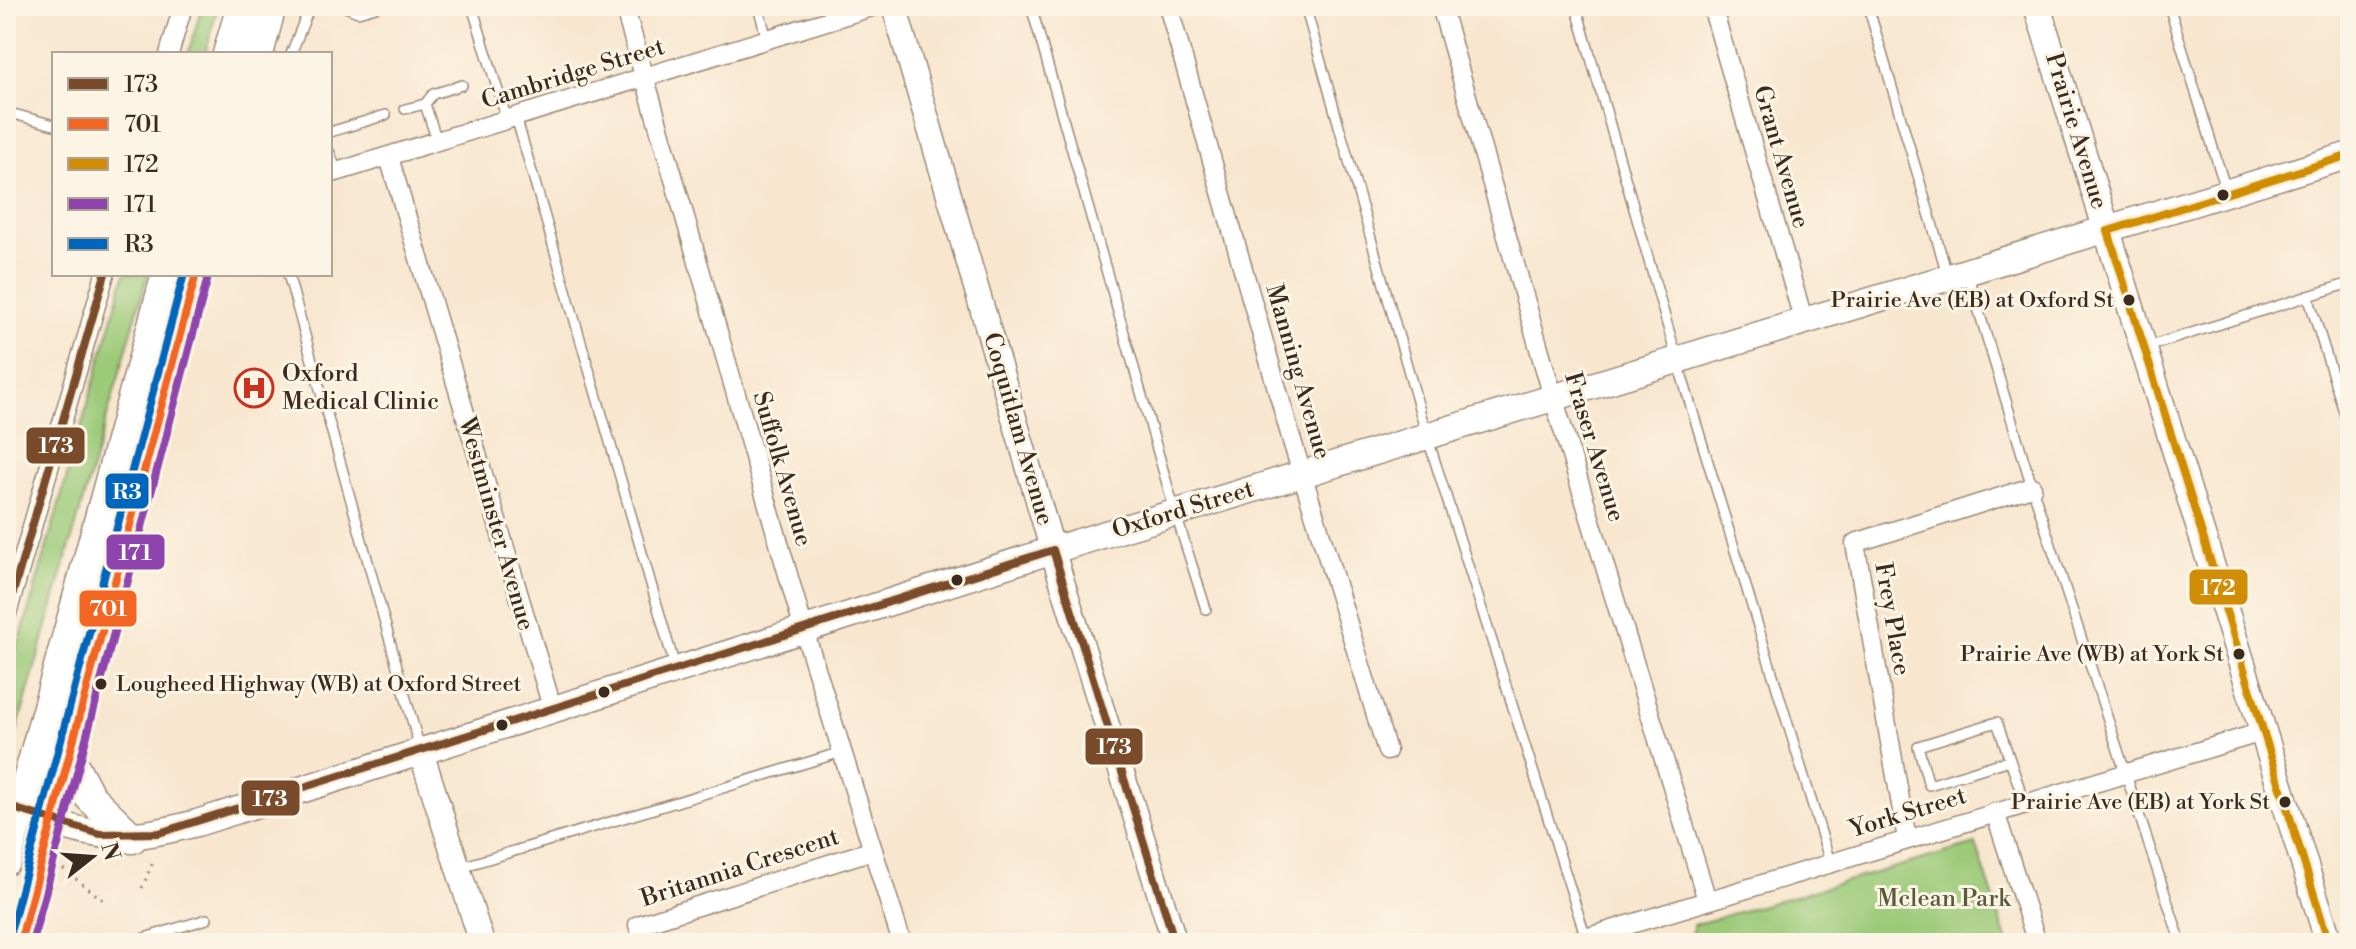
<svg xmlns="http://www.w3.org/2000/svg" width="2356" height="949" font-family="'Libre Bodoni',serif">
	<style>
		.green { fill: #9cca79; stroke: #6c7a4c; stroke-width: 2 }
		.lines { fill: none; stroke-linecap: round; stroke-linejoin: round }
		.service-casing { stroke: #9a8876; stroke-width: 12 }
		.minor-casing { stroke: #9a8876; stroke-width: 21 }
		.tertiary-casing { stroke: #9a8876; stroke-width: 27 }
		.secondary-casing { stroke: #9a8876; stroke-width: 29 }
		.primary-casing { stroke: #9a8876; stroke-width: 33 }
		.path { stroke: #9a8876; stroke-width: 3; stroke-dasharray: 2 6; stroke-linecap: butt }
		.service { stroke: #fff; stroke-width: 9 }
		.minor { stroke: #fff; stroke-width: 18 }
		.tertiary { stroke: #fff; stroke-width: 24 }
		.secondary { stroke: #fff; stroke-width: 26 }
		.primary { stroke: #fff; stroke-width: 30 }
		.bus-1-casing { stroke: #fcf5e5; stroke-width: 14 }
		.bus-2-casing { stroke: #fcf5e5; stroke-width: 14 }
		.bus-3-casing { stroke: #fcf5e5; stroke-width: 14 }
		.bus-4-casing { stroke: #fcf5e5; stroke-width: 14 }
		.bus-5-casing { stroke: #fcf5e5; stroke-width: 14 }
		.bus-1 { stroke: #7a4b2a; stroke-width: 8 }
		.bus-2 { stroke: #f26522; stroke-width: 8 }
		.bus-3 { stroke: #d18d06; stroke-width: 8 }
		.bus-4 { stroke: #8e44ad; stroke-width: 8 }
		.bus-5 { stroke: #0065bd; stroke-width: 8 }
		.bus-dot { fill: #3b2a1e; stroke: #fcf5e5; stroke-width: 3 }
		.labels { text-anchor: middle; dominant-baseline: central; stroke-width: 6; stroke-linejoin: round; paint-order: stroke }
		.bus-label { font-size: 22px; fill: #3b2a1e; stroke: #fcf5e5; text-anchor: end }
		.street-label { font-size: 24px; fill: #3b2a1e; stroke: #fcf5e5 }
		.poi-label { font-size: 24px; fill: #3b2a1e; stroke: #fcf5e5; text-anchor: start }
		.park-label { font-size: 24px; fill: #585a39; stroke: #fcf5e5 }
		.line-badge { stroke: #fcf5e5; stroke-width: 3 }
		.badge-label { font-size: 22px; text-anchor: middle; font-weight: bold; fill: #fff }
	</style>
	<rect width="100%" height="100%" fill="#fcf5e5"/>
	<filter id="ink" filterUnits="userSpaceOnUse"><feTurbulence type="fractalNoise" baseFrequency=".0125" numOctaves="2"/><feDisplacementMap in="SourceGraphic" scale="16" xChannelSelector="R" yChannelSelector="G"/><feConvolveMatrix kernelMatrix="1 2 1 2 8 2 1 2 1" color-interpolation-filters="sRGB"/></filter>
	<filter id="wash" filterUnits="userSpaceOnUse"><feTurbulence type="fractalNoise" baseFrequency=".006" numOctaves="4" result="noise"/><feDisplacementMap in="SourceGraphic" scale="32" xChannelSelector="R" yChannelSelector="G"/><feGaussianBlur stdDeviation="1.8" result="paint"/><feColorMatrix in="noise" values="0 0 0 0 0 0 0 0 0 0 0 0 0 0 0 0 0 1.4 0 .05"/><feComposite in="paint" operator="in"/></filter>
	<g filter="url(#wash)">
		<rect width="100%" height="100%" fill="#f8e6cf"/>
		<g class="green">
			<polygon points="202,6 218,6 205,54 188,54"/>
			<polygon points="125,274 148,274 11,751 6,757 6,676 21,637"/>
			<polygon points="1976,844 2008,943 1693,943 1693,925"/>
		</g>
	</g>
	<g filter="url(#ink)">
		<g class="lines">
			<g class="service-casing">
				<g id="service">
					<polyline points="343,6 358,12 379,6"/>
					<polyline points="472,6 507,120"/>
					<polyline points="758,6 767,39"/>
					<polyline points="1031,6 1175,512 1206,609"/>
					<polyline points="1305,6 1427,436 1586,938"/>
					<polyline points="1576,6 1683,380 1830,862"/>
					<polyline points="1868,6 1947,274"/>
					<polyline points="2170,9 2226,190"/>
					<polyline points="291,54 310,6"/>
					<polyline points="425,104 433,94 462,85"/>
					<polyline points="405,109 425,104 437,141"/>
					<polyline points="6,112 54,125"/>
					<polyline points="516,117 675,667"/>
					<polyline points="330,132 386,115"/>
					<polyline points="330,153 337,172"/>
					<polyline points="288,274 420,749"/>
					<polyline points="1968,275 2032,487 2181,943"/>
					<polyline points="2308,296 2350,431"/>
					<polyline points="2147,347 2350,283"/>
					<polyline points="2010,760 1929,785 1918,746 1997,722 2025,804"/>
					<polyline points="458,868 842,752"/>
					<polyline points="128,943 207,919"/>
				</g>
			</g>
			<g class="minor-casing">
				<g id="minor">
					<polyline points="624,6 804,630 902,943"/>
					<polyline points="1168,6 1292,441 1387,751"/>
					<polyline points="1441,6 1553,397 1707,900"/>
					<polyline points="1712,6 1804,322"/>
					<polyline points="169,54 183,6"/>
					<polyline points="389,157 552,707"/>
					<polyline points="330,174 875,6"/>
					<polyline points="6,617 105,274"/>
					<polyline points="1995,812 2037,943"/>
					<polyline points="1907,839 1855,543 2032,487"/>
					<polyline points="644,943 638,925 873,850"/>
					<polyline points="1569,943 2262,732"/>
				</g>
			</g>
			<g class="tertiary-casing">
				<g id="tertiary">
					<polyline points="894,6 1059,572 1175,943"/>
					<polyline points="420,749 482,943"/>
				</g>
			</g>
			<g class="secondary-casing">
				<g id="secondary">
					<polyline points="2037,6 2329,943"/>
					<path d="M18,810C96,838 116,844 197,823L1053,550L2350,155"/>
				</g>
			</g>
			<g class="primary-casing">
				<g id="primary">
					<polyline points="228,54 242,6"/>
					<polyline points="258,54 271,6"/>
					<polyline points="69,757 90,797 132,838"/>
					<polyline points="6,860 167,274"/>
					<polyline points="20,943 196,274"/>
				</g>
			</g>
			<g class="path">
				<polyline points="63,869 103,900"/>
				<polyline points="142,888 153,862"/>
			</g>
			<use href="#service" class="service"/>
			<use href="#minor" class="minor"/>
			<use href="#tertiary" class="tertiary"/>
			<use href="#secondary" class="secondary"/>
			<use href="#primary" class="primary"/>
			<g class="bus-1-casing">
				<g id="bus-1">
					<polyline points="1053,550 1175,943"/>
					<polyline points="6,617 105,274"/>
					<polyline points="6,806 100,834 159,833 1053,550"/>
				</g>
			</g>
			<g class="bus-2-casing">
				<polyline id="bus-2" points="20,943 196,274"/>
			</g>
			<g class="bus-3-casing">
				<g id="bus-3">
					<polyline points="2108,231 2329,943"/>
					<polyline points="2108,231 2350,155"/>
				</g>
			</g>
			<g class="bus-4-casing">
				<polyline id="bus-4" points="32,943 208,277"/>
			</g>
			<g class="bus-5-casing">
				<polyline id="bus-5" points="8,940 184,274"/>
			</g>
			<use href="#bus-1" class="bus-1"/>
			<use href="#bus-2" class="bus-2"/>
			<use href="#bus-3" class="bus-3"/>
			<use href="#bus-4" class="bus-4"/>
			<use href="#bus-5" class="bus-5"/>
		</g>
	</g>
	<defs>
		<g id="hospital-ring" transform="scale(2)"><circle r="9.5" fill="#fcf5e5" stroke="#c8321e" stroke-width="1.5"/><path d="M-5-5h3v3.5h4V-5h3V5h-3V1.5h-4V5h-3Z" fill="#c8321e"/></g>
	</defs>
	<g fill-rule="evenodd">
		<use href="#hospital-ring" x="254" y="388"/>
	</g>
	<g class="bus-dot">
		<circle cx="2223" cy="195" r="7"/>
		<circle cx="2129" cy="300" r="7"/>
		<circle cx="957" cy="580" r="7"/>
		<circle cx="2239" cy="654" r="7"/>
		<circle cx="101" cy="684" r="7"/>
		<circle cx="604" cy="692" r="7"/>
		<circle cx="502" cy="725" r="7"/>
		<circle cx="2285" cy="802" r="7"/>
	</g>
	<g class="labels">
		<g class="bus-label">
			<text x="2114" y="300">Prairie Ave (EB) at Oxford St</text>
			<text x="2224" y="654">Prairie Ave (WB) at York St</text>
			<text x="116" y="684" text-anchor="start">Lougheed Highway (WB) at Oxford Street</text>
			<text x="2270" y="802">Prairie Ave (EB) at York St</text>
		</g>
		<g class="street-label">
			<text transform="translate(573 74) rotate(-17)">Cambridge Street</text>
			<text transform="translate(2076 131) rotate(73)">Prairie Avenue</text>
			<text transform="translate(1781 157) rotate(74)">Grant Avenue</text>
			<text transform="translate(1298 372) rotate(74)">Manning Avenue</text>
			<text transform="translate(1018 429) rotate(74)">Coquitlam Avenue</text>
			<text transform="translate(1594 447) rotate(73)">Fraser Avenue</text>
			<text transform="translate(782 469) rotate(74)">Suffolk Avenue</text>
			<text transform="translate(1183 510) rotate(-17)">Oxford Street</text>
			<text transform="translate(496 524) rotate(74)">Westminster Avenue</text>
			<text transform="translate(1892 619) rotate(80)">Frey Place</text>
			<text transform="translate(1908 813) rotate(-17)">York Street</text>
			<text transform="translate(740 868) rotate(-18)">Britannia Crescent</text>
		</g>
		<g class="poi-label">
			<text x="282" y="374">Oxford<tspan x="282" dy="28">Medical Clinic</tspan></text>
		</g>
		<g class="park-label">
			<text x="1944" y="899">Mclean Park</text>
		</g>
	</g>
	<g class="line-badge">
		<rect x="25" y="426" width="61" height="39" rx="8" fill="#7a4b2a"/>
		<rect x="104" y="472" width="46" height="38" rx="8" fill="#0065bd"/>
		<rect x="105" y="533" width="61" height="38" rx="8" fill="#8e44ad"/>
		<rect x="2188" y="568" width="61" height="38" rx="8" fill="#d18d06"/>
		<rect x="78" y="589" width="60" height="39" rx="8" fill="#f26522"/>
		<rect x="1084" y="727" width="60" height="39" rx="8" fill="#7a4b2a"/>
		<rect x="240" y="779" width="61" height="38" rx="8" fill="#7a4b2a"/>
	</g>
	<g class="badge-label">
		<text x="56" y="453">173</text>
		<text x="127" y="499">R3</text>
		<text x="135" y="560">171</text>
		<text x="2218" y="595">172</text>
		<text x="108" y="616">701</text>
		<text x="1114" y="754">173</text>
		<text x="270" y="806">173</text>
	</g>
	<rect width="2356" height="949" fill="none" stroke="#fcf5e5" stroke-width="32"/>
	<rect x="52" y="52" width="280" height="224" fill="#fcf5e5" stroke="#afa495" stroke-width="2"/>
	<rect x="68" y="78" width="40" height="12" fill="#7a4b2a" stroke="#afa495" stroke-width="2"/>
	<text x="124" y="92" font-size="24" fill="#3b2a1e">173</text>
	<rect x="68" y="118" width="40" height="12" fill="#f26522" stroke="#afa495" stroke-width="2"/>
	<text x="124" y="132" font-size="24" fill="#3b2a1e">701</text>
	<rect x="68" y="158" width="40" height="12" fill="#d18d06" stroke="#afa495" stroke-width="2"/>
	<text x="124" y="172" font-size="24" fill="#3b2a1e">172</text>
	<rect x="68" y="198" width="40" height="12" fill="#8e44ad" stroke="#afa495" stroke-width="2"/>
	<text x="124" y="212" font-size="24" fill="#3b2a1e">171</text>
	<rect x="68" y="238" width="40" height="12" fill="#0065bd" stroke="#afa495" stroke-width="2"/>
	<text x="124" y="252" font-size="24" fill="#3b2a1e">R3</text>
	<g transform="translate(92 857) rotate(73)" stroke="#fcf5e5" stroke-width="6" paint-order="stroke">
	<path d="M0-6L14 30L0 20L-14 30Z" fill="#3b2a1e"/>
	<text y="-12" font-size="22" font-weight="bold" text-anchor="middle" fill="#3b2a1e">N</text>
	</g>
</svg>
